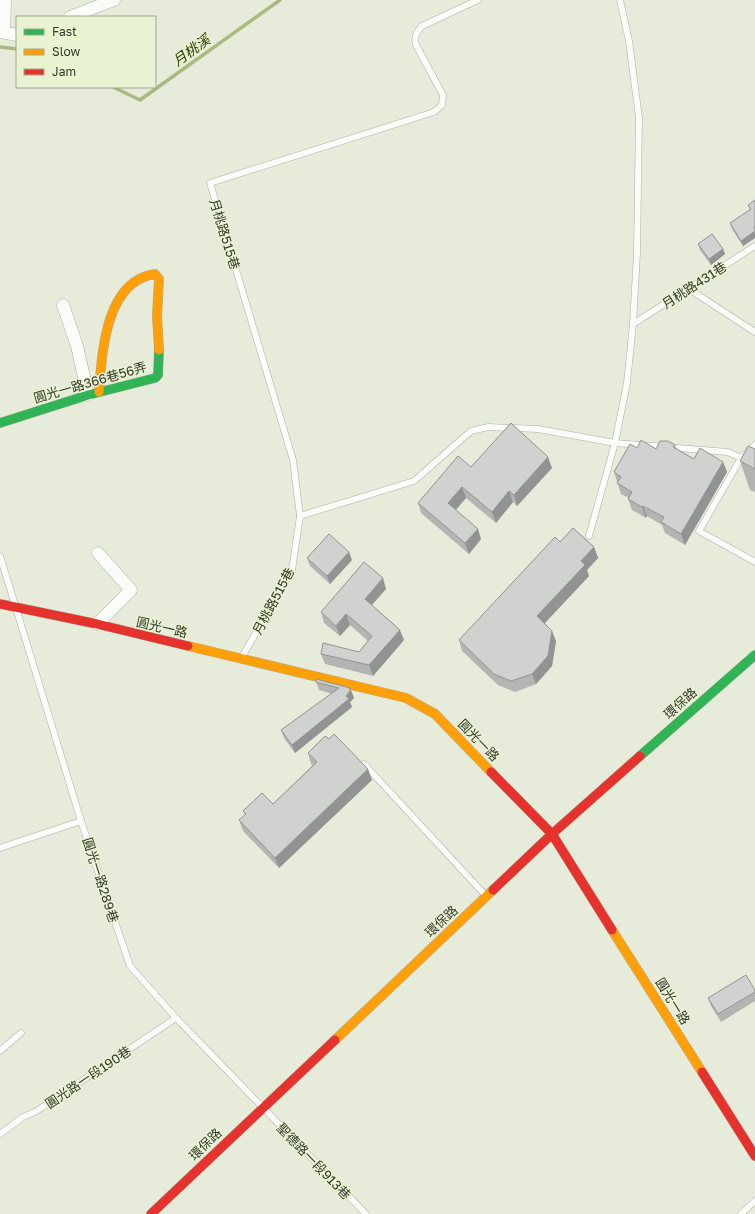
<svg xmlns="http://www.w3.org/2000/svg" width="755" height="1214" font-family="'Golos Text','Noto Sans TC',sans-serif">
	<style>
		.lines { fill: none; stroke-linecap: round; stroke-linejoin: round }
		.stream { stroke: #aab980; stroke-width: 3.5 }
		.lane-casing { stroke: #acb0a3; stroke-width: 7 }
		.street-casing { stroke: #acb0a3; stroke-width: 13 }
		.fast-casing { stroke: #acb0a3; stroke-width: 10 }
		.slow-casing { stroke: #acb0a3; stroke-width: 10 }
		.jam-casing { stroke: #acb0a3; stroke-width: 10 }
		.lane { stroke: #fbfcf9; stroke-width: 6 }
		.street { stroke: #fbfcf9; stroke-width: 12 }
		.fast { stroke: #30b455; stroke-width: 9 }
		.slow { stroke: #ff9f0a; stroke-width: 9 }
		.jam { stroke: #e5322d; stroke-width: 9 }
		.wall { fill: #b3b5b3 }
		.shaded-wall { fill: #929392 }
		.building { fill: #d0d2d0; stroke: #929392 }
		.labels { text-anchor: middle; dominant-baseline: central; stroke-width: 3; stroke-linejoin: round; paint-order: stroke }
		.street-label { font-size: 13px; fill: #34382b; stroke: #e9f3d2 }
		.water-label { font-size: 14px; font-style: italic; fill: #2f3a00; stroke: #e9f3d2 }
	</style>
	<rect width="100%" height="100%" fill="#e6ebda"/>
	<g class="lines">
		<g class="stream">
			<polyline points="0,47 17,49"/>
			<polyline points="113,87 140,100 280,0"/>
		</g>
		<g class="lane-casing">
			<g id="lane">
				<polyline points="689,289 755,332"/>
				<polyline points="633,324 755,246"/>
				<polyline points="755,445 741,458 699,531 755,562"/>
				<polyline points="300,516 414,481 471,431 488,427 538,429 615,443 728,452 741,458"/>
				<polyline points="589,536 615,443 627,383 633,324 637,253 639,118 629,41 620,0"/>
				<polyline points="0,556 81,821 130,966 176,1018 366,1214"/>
				<path d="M242,657L292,570L300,516L293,460L210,183L434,112L442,105L443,95L416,45C414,36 416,33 422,26L478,0"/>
				<polyline points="364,764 486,896"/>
				<polyline points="0,848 81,821"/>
				<polyline points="0,1051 21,1033"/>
				<polyline points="0,1134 23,1117 35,1112 176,1018"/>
				<polyline points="741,1214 755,1201"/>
			</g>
		</g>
		<g class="street-casing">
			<g id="street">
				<polyline points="70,17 114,0"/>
				<polyline points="0,32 17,35"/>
				<polyline points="4,32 5,0"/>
				<polyline points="63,305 77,346 88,395"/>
				<polyline points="97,624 131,590 98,553"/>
			</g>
		</g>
		<g class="fast-casing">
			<g id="fast">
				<polyline points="0,423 88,395 155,378 158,375 159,350"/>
				<polyline points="640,756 755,655"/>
			</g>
		</g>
		<g class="slow-casing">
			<g id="slow">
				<path d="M99,392C102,354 105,281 155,274L159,279L157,316L159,350"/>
				<polyline points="188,646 406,698 435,714 491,772"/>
				<polyline points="612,930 702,1072"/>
				<polyline points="335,1040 493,890"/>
			</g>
		</g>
		<g class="jam-casing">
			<g id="jam">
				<polyline points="0,604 97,624 188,646"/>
				<polyline points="491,772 552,834 612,930"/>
				<polyline points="493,890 552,834 640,756"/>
				<polyline points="702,1072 755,1156"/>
				<polyline points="151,1214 335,1040"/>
			</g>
		</g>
		<use href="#lane" class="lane"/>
		<use href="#street" class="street"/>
		<use href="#fast" class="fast"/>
		<use href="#slow" class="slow"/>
		<use href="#jam" class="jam"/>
	</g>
	<g class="wall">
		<polygon points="755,200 755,238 743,246 732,229 730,223 750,210 748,205"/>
		<polygon points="698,244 723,249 725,254 711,265 700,250"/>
		<polygon points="675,445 676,448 694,459 723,462 727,472 685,545 665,533 662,525 647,516 646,518 632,510 628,499 629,498 621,494 614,472 637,448 656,449"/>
		<polygon points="755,449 755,492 750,490 740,461"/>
		<polygon points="471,467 552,468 517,506 513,502 496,523 466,498 456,510 481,539 469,554 421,513 418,503"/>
		<polygon points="560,542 594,547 598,558 587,570 589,576 545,623 556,641 552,666 536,684 515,692 498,685 462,651 459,640"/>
		<polygon points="307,558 352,560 330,584 310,566"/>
		<polygon points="386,589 372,605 404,640 373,676 325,664 321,654 359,652 368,641 350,625 340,636 324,623 321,612"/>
		<polygon points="316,682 350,688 354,698 350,702 352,707 295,753 284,738 281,730 332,694 319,690"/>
		<polygon points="308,753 372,780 279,868 243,831 239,820 245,815 243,811 273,804 313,765 311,764"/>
		<polygon points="755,990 755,1001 721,1022 711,1006 708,998"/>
	</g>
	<g class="shaded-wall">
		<polygon points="755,231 755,238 743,246 741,241"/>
		<polygon points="723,249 725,254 711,265 709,259"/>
		<polygon points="548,457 552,468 517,506 514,495"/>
		<polygon points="723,462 727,472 685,545 681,534"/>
		<polygon points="462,487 466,498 452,514 448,503"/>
		<polygon points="509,491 513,502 496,523 492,512"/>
		<polygon points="643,506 647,516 646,518 642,507"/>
		<polygon points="478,529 481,539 469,554 465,543"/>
		<polygon points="594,547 598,558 587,570 589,576 541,627 537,616 581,561"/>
		<polygon points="349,552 352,560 330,584 327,576"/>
		<polygon points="383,578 386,589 368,609 365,599"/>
		<polygon points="346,614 350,625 340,636 336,626"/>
		<polygon points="400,630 404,640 373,676 369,665"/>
		<polygon points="552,631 556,641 552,666 536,684 532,674"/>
		<polygon points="350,688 354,698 350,702 352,707 295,753 292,745 346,696 349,689"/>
		<polygon points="368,769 372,780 279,868 275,858"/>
	</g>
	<g class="building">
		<polygon points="755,200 755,227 754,227 755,229 755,231 741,241 730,223 751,209 748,205"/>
		<polygon points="712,234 723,249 709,259 698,244"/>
		<polygon points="511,423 548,457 514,495 509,491 492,512 462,487 448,503 478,529 465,543 418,503 458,456 471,467"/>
		<polygon points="641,440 656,449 660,441 668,441 675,445 673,447 694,459 700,448 723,462 681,534 661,522 664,517 643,506 642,507 628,499 632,492 617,483 621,477 614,472 630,444 637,448"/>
		<polygon points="748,446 755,449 755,469 740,461"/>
		<polygon points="573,528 594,547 581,561 585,565 537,616 552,631 548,656 532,674 511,681 494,674 459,640 555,537 560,542"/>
		<polygon points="329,534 349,552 327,576 307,558"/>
		<polygon points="364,562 383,578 365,599 400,630 369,665 321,654 323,643 359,652 372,636 346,614 336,626 321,612"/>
		<polygon points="316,679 350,688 349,689 351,690 346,696 349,699 292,745 281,730 339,688 316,682"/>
		<polygon points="334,734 368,769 275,858 239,820 246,814 243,811 262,793 273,804 317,762 308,753 325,736 329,739"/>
		<polygon points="746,975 755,990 755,992 718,1014 708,998"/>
	</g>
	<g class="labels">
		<g class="street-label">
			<text transform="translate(225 234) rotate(73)">月桃路515巷</text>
			<text transform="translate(694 285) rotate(-33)">月桃路431巷</text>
			<text transform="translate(90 382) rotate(-16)">圓光一路366巷56弄</text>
			<text transform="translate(273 601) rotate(-62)">月桃路515巷</text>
			<text transform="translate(162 627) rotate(13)">圓光一路</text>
			<text transform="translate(680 703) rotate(-42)">環保路</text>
			<text transform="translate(479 740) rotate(46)">圓光一路</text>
			<text transform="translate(101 880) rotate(72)">圓光一路289巷</text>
			<text transform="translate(441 921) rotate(-43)">環保路</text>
			<text transform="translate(673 1001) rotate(58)">圓光一路</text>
			<text transform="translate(88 1077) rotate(-34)">圓光路一段190巷</text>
			<text transform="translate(205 1144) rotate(-44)">環保路</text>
			<text transform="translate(314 1161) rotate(46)">聖德路一段913巷</text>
		</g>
		<g class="water-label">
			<text transform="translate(191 50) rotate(-36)">月桃溪</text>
		</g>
	</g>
	<rect x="16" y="16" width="140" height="72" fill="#e9f3d2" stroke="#a1a88f"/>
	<rect x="24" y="29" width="20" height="6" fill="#30b455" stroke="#a1a88f"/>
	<text x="52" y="36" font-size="12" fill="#34382b">Fast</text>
	<rect x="24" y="49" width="20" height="6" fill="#ff9f0a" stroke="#a1a88f"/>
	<text x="52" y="56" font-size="12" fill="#34382b">Slow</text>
	<rect x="24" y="69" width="20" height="6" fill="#e5322d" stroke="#a1a88f"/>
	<text x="52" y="76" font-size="12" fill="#34382b">Jam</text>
</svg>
